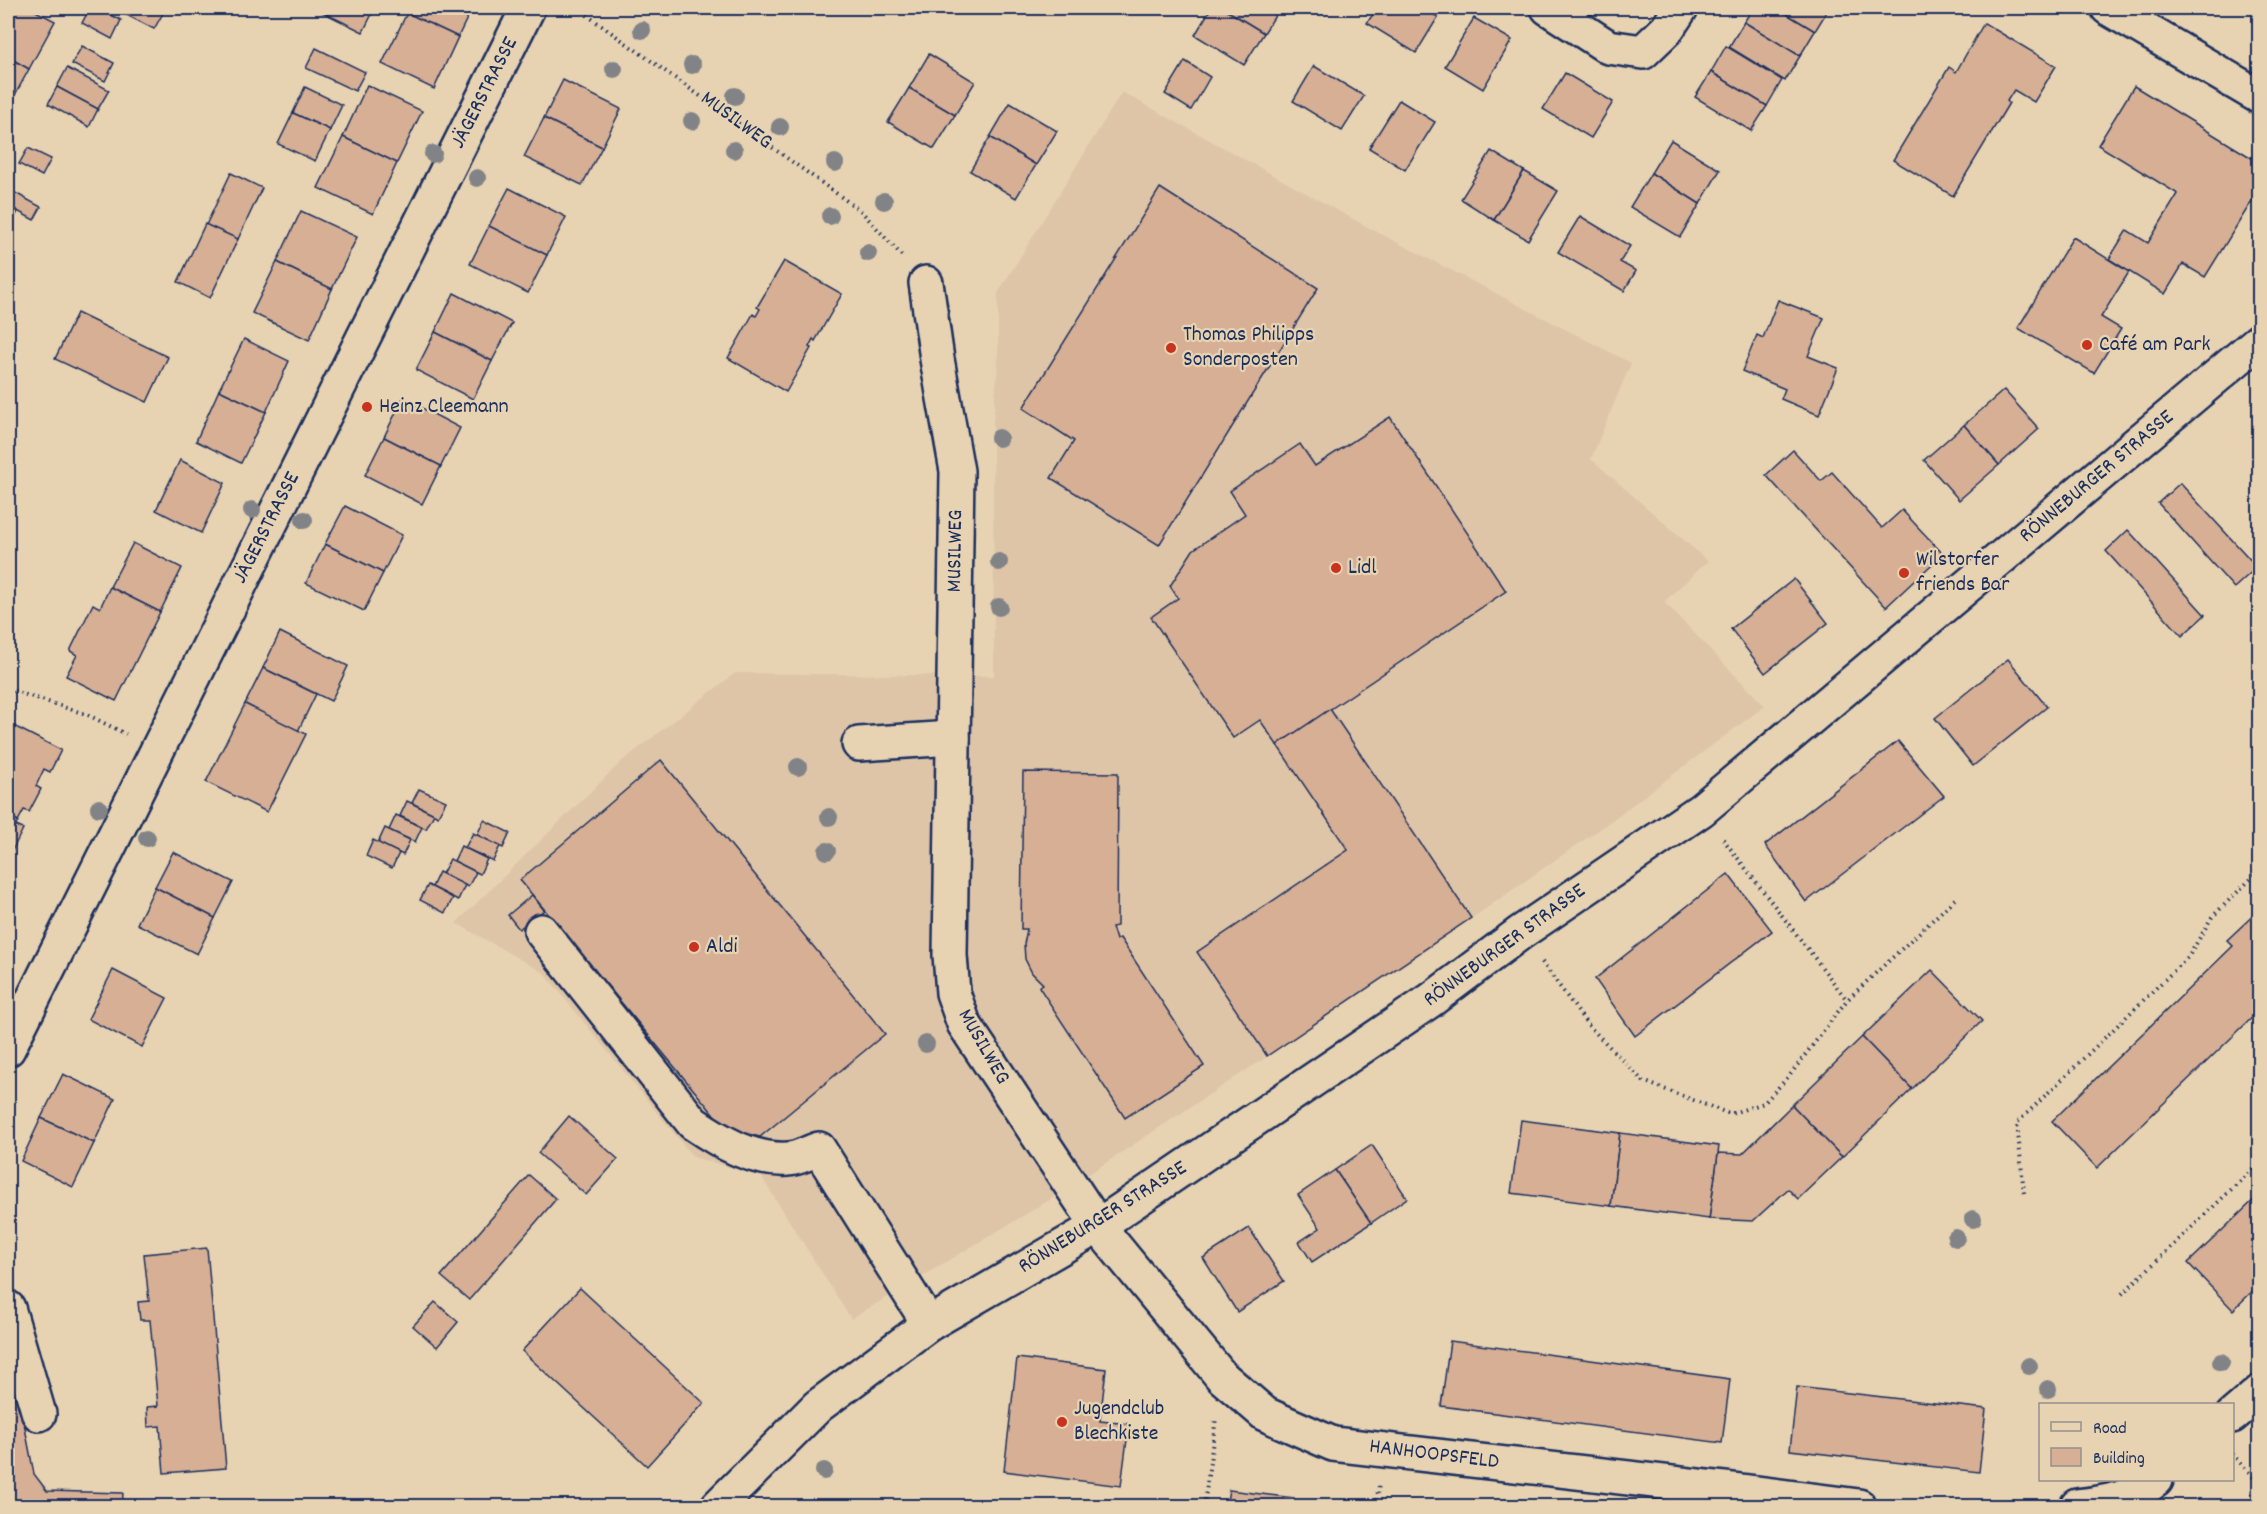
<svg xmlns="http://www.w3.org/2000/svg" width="2267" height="1514" font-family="Dekko,sans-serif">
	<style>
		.built { fill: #dec5a8 }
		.building { fill: #d6af95; stroke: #1b2f5e; stroke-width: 1.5 }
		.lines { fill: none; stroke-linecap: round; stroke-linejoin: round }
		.minor-casing { stroke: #1b2f5e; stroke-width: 38 }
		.path { stroke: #1b2f5e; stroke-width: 4; stroke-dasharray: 1.5 4.5; stroke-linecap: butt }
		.minor { stroke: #e7d3b2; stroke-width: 33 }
		.tree { fill: #818387 }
		.poi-dot { fill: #c8321e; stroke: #e7d3b2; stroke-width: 2 }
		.labels { text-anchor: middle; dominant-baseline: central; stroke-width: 4.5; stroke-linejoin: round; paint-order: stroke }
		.street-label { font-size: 22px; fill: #1b2f5e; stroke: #e7d3b2 }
		.poi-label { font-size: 22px; fill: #1b2f5e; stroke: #e7d3b2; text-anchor: start }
	</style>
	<rect width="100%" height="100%" fill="#e7d3b2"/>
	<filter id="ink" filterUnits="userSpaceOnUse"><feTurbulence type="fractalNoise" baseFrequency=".0167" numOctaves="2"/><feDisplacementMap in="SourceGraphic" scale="12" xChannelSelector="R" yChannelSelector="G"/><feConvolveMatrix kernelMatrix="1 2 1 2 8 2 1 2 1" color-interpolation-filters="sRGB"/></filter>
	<g filter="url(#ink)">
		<polygon class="built" points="1122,92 1375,231 1631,363 1591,459 1708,561 1664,602 1765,706 1600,829 1432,946 1274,1052 1048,1201 851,1319 761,1176 693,1157 544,973 456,923 621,762 735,673 994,676 993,424 998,360 998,293"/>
		<g class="building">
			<polygon points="8,8 30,8 55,21 29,69 8,57"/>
			<polygon points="90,8 97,8 121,20 112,39 82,23"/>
			<polygon points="113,8 166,8 154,29"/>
			<polygon points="314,8 375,8 363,32"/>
			<polygon points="409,8 472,8 458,37 407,13"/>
			<polygon points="1211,8 1223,8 1264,33 1244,65 1195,35"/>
			<polygon points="1223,8 1280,8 1264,33"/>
			<polygon points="1377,8 1422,8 1438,17 1416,53 1367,23"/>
			<polygon points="1753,8 1777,8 1815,31 1800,56 1744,22"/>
			<polygon points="1777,8 1829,8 1815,31"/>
			<polygon points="407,13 458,37 434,89 382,64"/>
			<polygon points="1474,18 1512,40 1483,89 1445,66"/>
			<polygon points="1744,22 1800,56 1785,81 1729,47"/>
			<polygon points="1984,23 2056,66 2034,102 2014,90 2007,101 2009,103 1953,196 1893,160 1949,67 1956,72"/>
			<polygon points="82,46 114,63 105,81 72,64"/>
			<polygon points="1726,46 1782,80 1767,106 1711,72"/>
			<polygon points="316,48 365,72 355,91 306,68"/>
			<polygon points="929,54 975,82 955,115 909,88"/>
			<polygon points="8,57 29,69 8,108"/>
			<polygon points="1185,61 1210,77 1191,110 1165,94"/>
			<polygon points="1314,66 1364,96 1342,131 1293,101"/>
			<polygon points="67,68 109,90 98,109 57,87"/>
			<polygon points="1711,72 1767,106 1751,131 1695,97"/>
			<polygon points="1565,73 1613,102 1591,138 1543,109"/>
			<polygon points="563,80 621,109 602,147 544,118"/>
			<polygon points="367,85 422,111 397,163 343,137"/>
			<polygon points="2134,86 2260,163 2260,188 2205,277 2183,264 2165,294 2109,259 2127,230 2148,243 2178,194 2098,145"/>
			<polygon points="57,87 98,109 89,127 48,104"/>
			<polygon points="305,87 342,105 330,130 293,113"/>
			<polygon points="909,88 955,115 934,149 888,122"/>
			<polygon points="1399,100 1435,122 1405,170 1369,148"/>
			<polygon points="1010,103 1057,131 1036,165 990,137"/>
			<polygon points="293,113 330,130 315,161 278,144"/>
			<polygon points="544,118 602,147 582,185 524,157"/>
			<polygon points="343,137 397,163 373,214 318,188"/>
			<polygon points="990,137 1036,165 1016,198 970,171"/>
			<polygon points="1671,140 1720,170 1700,204 1651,173"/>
			<polygon points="28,148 51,159 42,176 19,164"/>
			<polygon points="1491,151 1524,171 1494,220 1461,199"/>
			<polygon points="1524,171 1558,191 1528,240 1494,220"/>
			<polygon points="231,173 262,188 238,239 206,225"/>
			<polygon points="1651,173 1700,204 1680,237 1630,207"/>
			<polygon points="509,188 566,217 547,255 489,226"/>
			<polygon points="1160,188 1318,288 1159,545 1051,478 1074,441 1023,408"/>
			<polygon points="8,189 41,207 34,220 8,206"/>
			<polygon points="8,206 18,211 8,232"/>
			<polygon points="301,211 357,237 332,289 277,262"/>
			<polygon points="1580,216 1630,246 1620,262 1636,271 1624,291 1558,252"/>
			<polygon points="205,224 238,239 210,298 178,282"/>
			<polygon points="489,226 547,255 528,293 470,264"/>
			<polygon points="2073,237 2129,272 2101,317 2121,329 2094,373 2018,328"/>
			<polygon points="784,261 842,294 815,341 813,339 809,347 811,348 786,392 728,358 753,314 756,316 760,309 757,307"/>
			<polygon points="277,262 332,289 309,340 252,313"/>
			<polygon points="454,293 512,323 492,361 435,332"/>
			<polygon points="1778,300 1824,318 1808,356 1838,368 1819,415 1781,399 1785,389 1742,371 1757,335 1763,338"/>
			<polygon points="77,313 168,357 147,402 55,359"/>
			<polygon points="435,332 492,361 473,399 416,370"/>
			<polygon points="244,339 289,361 266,412 219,390"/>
			<polygon points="219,390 266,412 241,463 196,441"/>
			<polygon points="2004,390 2039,429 1999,465 1964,425"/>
			<polygon points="403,398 460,428 441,466 384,437"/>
			<polygon points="1390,417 1506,591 1277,745 1260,720 1233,738 1151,617 1178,598 1170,586 1193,550 1245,514 1230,491 1300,444 1315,466"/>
			<polygon points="1964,425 1999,465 1959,500 1924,460"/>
			<polygon points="384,437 441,466 422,504 365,475"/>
			<polygon points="1793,450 1821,481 1832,472 1882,528 1902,510 1943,554 1886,607 1766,475"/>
			<polygon points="180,460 225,483 201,533 156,510"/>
			<polygon points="2180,483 2257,567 2234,588 2158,503"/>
			<polygon points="345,506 402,535 383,573 325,544"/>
			<polygon points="2128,530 2205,615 2182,636 2106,551"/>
			<polygon points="133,543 182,568 160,612 110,587"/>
			<polygon points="325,544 383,573 364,611 306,583"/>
			<polygon points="1794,579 1828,623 1765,673 1731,629"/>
			<polygon points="110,587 160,612 116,701 66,676 77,655 70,651 93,604 100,608"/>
			<polygon points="280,632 348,666 331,701 263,668"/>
			<polygon points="2008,659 2047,707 1973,766 1935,718"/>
			<polygon points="263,668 316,694 298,731 245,704"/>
			<polygon points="245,704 306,734 267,812 206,782"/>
			<polygon points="1330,709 1471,918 1267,1056 1197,952 1348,850 1277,745"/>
			<polygon points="8,723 61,750 50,772 44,769 36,786 41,789 29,812 24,810 18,821 8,815"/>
			<polygon points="1898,741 1944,796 1806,902 1765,845"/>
			<polygon points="661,760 885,1034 760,1137 726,1129 520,880"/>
			<polygon points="1023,772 1118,773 1117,926 1112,927 1116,940 1120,938 1204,1066 1125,1118 1039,987 1043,984 1032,973 1025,959 1024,944 1027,929 1021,929"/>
			<polygon points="419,789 446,801 438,816 412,803"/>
			<polygon points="407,801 434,814 426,829 400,816"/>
			<polygon points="8,815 18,821 16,826 23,829 8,859"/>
			<polygon points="396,815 422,827 415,842 389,830"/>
			<polygon points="484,820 510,833 503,848 477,835"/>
			<polygon points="385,828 410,840 403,855 378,843"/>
			<polygon points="473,833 500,846 493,861 465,848"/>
			<polygon points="373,840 399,853 392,868 366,856"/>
			<polygon points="461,846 487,859 480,874 454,861"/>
			<polygon points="173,852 233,882 215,918 155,887"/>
			<polygon points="450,859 476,872 468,887 442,874"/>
			<polygon points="439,872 465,885 458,900 432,887"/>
			<polygon points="1728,874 1772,931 1635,1036 1595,979"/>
			<polygon points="428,885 453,898 445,913 420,900"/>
			<polygon points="155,887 215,918 197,954 137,924"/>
			<polygon points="532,895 544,910 519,929 508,915"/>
			<polygon points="2260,909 2260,1010 2097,1168 2052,1121 2233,946 2227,940"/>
			<polygon points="113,970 167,998 142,1047 88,1019"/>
			<polygon points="1932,970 1982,1021 1912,1089 1862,1037"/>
			<polygon points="1862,1037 1912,1089 1842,1157 1792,1105"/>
			<polygon points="63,1074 115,1099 94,1143 41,1118"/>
			<polygon points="1792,1105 1842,1157 1798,1199 1788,1189 1753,1221 1709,1219 1718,1153 1742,1154"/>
			<polygon points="569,1116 618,1159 586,1195 538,1153"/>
			<polygon points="41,1118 94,1143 73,1187 21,1161"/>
			<polygon points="1521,1120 1620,1133 1611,1206 1511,1193"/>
			<polygon points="1620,1133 1719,1146 1709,1219 1611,1206"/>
			<polygon points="1372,1145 1407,1198 1371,1223 1335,1170"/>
			<polygon points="1335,1170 1371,1223 1312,1262 1299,1242 1320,1228 1298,1195"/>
			<polygon points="529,1175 556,1199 469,1300 441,1276"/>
			<polygon points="2260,1194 2260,1284 2233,1310 2188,1263"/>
			<polygon points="1249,1228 1284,1281 1237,1312 1203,1258"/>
			<polygon points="207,1248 226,1468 164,1473 160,1426 148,1427 147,1407 158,1406 150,1320 140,1320 138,1302 149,1301 144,1254"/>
			<polygon points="580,1288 704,1403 647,1466 522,1351"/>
			<polygon points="435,1302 458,1322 437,1347 413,1326"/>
			<polygon points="1450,1341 1730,1379 1722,1443 1441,1406"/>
			<polygon points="1017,1358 1106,1369 1100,1421 1129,1424 1121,1486 1004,1471"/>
			<polygon points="1797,1387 1986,1409 1979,1472 1790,1450"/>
			<polygon points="19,1397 34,1474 47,1491 123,1493 122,1506 8,1506 8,1400"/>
			<polygon points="1229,1490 1294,1498 1293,1506 1226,1506"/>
		</g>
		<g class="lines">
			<g class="minor-casing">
				<g id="minor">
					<polyline points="1548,8 1608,47 1643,52 1667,29 1681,8"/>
					<polyline points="2108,8 2260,97"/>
					<polyline points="926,283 937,359 957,471 950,955 953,993 964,1024 1098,1226 1222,1377 1265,1414 1333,1444 1724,1489 1859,1506"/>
					<polyline points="859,744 953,738"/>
					<path d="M541,931L693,1123C721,1142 752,1161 788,1159C797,1159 809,1152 819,1149L929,1324"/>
					<polyline points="8,1049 528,8"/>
					<polyline points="8,1308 39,1414"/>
					<polyline points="2232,1416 2260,1392"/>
					<polyline points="718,1506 818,1406 929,1324 1098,1226 1431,1000 1520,933 1701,810 2260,340"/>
					<path d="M2077,1506C2105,1503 2134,1498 2156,1480"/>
				</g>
			</g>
			<g class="path">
				<polyline points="577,8 861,211 904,258"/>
				<polyline points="8,689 88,715 126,734"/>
				<polyline points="1723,839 1847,1000"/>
				<polyline points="1542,962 1587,1024 1643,1081 1730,1114 1764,1103 1790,1075 1847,1000 1955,899"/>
				<polyline points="2024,1193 2017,1123 2189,956 2212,917 2260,870"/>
				<polyline points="2122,1294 2260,1162"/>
				<polyline points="2232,1454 2260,1484"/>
				<polyline points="1204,1506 1216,1418"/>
				<polyline points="1376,1506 1379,1483"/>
			</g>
			<use href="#minor" class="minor"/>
		</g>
		<g class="tree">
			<circle cx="642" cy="30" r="9"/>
			<circle cx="692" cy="65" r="9"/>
			<circle cx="614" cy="69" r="9"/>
			<circle cx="735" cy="96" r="9"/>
			<circle cx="692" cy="121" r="9"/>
			<circle cx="780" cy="127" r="9"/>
			<circle cx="734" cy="150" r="9"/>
			<circle cx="433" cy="154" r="9"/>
			<circle cx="835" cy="163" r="9"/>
			<circle cx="477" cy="178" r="9"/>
			<circle cx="884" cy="201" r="9"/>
			<circle cx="830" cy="216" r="9"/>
			<circle cx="868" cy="253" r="9"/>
			<circle cx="999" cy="438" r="9"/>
			<circle cx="252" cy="510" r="9"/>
			<circle cx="304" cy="520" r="9"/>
			<circle cx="999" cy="562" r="9"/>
			<circle cx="999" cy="607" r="9"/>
			<circle cx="798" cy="767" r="9"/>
			<circle cx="99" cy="808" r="9"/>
			<circle cx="829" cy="817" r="9"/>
			<circle cx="147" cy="838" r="9"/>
			<circle cx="827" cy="851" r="9"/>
			<circle cx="926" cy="1044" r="9"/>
			<circle cx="1973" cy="1219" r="9"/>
			<circle cx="1956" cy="1238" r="9"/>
			<circle cx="2221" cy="1362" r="9"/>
			<circle cx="2029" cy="1366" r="9"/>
			<circle cx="2048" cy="1389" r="9"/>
			<circle cx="824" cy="1471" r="9"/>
		</g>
	</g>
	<g class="poi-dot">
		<circle cx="2087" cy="345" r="6"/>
		<circle cx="1171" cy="348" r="6"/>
		<circle cx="367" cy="407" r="6"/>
		<circle cx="1336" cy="568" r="6"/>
		<circle cx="1904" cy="573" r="6"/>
		<circle cx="694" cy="947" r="6"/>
		<circle cx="1062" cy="1422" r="6"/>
	</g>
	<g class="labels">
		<g class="street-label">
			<text transform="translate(485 93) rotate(-63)">JÄGERSTRASSE</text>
			<text transform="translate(736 121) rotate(36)">MUSILWEG</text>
			<text transform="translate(2097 477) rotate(-40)">RÖNNEBURGER STRASSE</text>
			<text transform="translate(267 528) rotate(-63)">JÄGERSTRASSE</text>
			<text transform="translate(956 551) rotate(-89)">MUSILWEG</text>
			<text transform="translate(1505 946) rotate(-36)">RÖNNEBURGER STRASSE</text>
			<text transform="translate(983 1047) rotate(60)">MUSILWEG</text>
			<text transform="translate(1103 1218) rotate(-32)">RÖNNEBURGER STRASSE</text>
			<text transform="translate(1434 1455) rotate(7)">HANHOOPSFELD</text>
		</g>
		<g class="poi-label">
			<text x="1183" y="335">Thomas Philipps<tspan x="1183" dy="25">Sonderposten</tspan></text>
			<text x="2099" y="345">Café am Park</text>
			<text x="379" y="407">Heinz Cleemann</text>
			<text x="1916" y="560">Wilstorfer<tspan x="1916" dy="25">friends Bar</tspan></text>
			<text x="1348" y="568">Lidl</text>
			<text x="706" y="947">Aldi</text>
			<text x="1074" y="1409">Jugendclub<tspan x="1074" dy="25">Blechkiste</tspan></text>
		</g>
	</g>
	<rect width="2267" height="1514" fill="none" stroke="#e7d3b2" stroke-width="30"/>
	<rect x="15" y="15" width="2237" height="1484" fill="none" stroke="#1b2f5e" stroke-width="2" filter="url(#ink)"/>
	<rect x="2039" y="1403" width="195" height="78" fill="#e7d3b2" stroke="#959190" stroke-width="1.5"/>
	<rect x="2051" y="1422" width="30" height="9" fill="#e7d3b2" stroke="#959190" stroke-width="1.5"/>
	<text x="2093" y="1433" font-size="18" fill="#1b2f5e">Road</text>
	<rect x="2051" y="1448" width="30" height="18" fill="#d6af95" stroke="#959190" stroke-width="1.5"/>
	<text x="2093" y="1463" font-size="18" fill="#1b2f5e">Building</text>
</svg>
